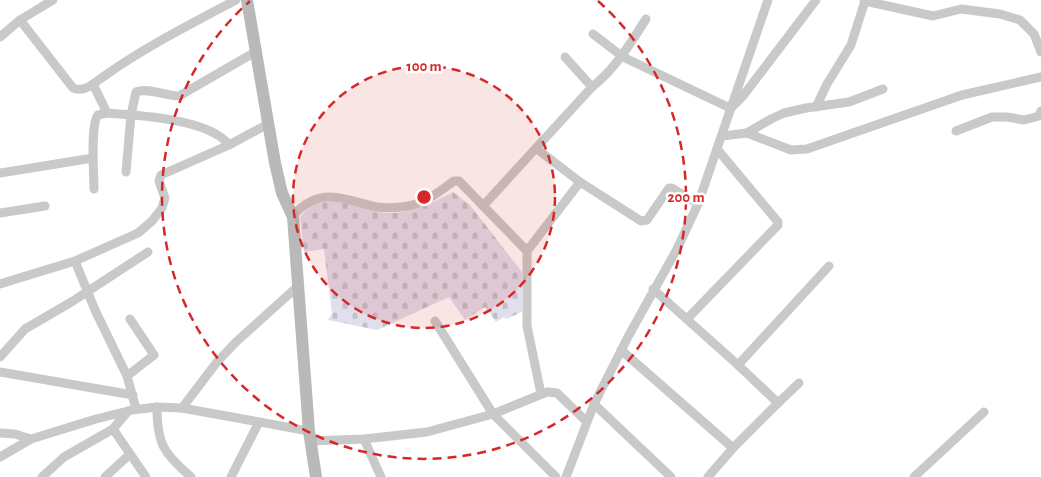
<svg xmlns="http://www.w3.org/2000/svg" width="1041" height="477" font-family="'Alegreya Sans',sans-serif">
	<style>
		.cemetery { fill: url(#cemetery-stones) }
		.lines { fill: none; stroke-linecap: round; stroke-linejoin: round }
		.street { stroke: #c9c9c9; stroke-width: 9 }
		.secondary { stroke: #b9b9b9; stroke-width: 12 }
		.ring { fill: none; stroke: #d62828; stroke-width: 2.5; stroke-dasharray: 9 6 }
		.centre { fill: #d62828; stroke: #fff; stroke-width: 2.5 }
		.ring-label { font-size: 15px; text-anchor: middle; font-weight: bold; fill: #d62828; stroke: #fff; stroke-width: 5; stroke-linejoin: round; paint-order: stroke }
	</style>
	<defs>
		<pattern id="cemetery-stones" width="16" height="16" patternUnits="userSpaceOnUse" patternTransform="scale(1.25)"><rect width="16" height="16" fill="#e1dfeb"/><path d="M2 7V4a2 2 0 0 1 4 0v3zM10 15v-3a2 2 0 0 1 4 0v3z" fill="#c1c0ca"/></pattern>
	</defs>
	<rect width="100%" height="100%" fill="#fff"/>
	<path class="cemetery" d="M453,192L470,205L522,272V312L506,319L504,317L496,322L485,307L465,320L449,297L377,330L328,320L332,314L324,249L304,252L300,217C323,186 357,211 387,213C411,214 432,203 453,192Z"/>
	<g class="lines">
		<g class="street">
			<polyline points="865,1 933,16 961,9 1000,14 1020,20 1034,34 1041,52"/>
			<path d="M20,20L73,88C84,93 94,83 103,77C145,47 191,24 236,0"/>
			<polyline points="593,34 623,57 730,108"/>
			<polyline points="0,37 20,20 53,0"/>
			<path d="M93,84L107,113L98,115C90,125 94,174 94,189"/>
			<path d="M592,87C616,68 630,44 646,19"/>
			<polyline points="732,107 743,96 816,0"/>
			<polyline points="816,107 827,84 851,45 865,1 864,0"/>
			<path d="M107,113C138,115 210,119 229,145L268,124"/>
			<polyline points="956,131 992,117 1007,117 1024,120 1039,116 1041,111"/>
			<polyline points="747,133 771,119 784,113 806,108 849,102 883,89"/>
			<polyline points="722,136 747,133 791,150 807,149 962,95 1041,77"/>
			<polyline points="537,149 580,182"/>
			<path d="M126,172L131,115L136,92C148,87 166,96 179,96L257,51"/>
			<polyline points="0,173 93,158"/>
			<polyline points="483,206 592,87 565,57"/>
			<polyline points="0,213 45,206"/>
			<path d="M293,217C297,210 302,206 310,202C332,190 354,203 377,207C387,208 397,208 408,206C426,203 440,191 454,181H459L527,251V326L541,394"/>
			<polyline points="527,251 580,182 641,221 647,220 669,188 672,188 698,204"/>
			<polyline points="75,261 95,310 127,376 136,409"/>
			<polyline points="0,284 75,261 138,233 152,221 162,208 165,198 159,181 161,175 229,145"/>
			<polyline points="653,289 738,365 778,403 733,448 708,477"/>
			<polyline points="687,319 778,225 778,222 717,149"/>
			<polyline points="435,321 493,414 556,477"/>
			<polyline points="621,350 733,448"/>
			<polyline points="0,357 25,329 73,301 148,252"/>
			<polyline points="738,365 829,266"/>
			<polyline points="0,372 133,395"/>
			<polyline points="127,376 154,355 130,319"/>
			<polyline points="778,403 799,383"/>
			<polyline points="594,404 671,477"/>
			<path d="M157,407C157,443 163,453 191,477"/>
			<polyline points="182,408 217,362 236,342 297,287"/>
			<polyline points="113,429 146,477"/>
			<polyline points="0,433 15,434 31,439"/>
			<polyline points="364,439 381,477"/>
			<polyline points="311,441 364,439 427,432 493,414 547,392 557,393 586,421"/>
			<polyline points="0,457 31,439 96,419 132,410 157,407 182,408 309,431"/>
			<polyline points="42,477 64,457 113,429 128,411"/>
			<polyline points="105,477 130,454"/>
			<polyline points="231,477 259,422"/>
			<polyline points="566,477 594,404 629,335 677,249 698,204 768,0"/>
			<polyline points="914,477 984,412"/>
		</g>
		<polyline class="secondary" points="247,0 275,163 282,193 293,217 309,431 316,477"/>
	</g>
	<circle cx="424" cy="197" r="131" fill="#d62828" fill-opacity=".12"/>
	<g class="ring">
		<circle cx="424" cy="197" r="131"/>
		<path d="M598 1A262 262 0 1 1 250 1"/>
	</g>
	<circle cx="424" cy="197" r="8" class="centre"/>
	<g class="ring-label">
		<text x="424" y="71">100 m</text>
		<text x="686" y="202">200 m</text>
	</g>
</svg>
